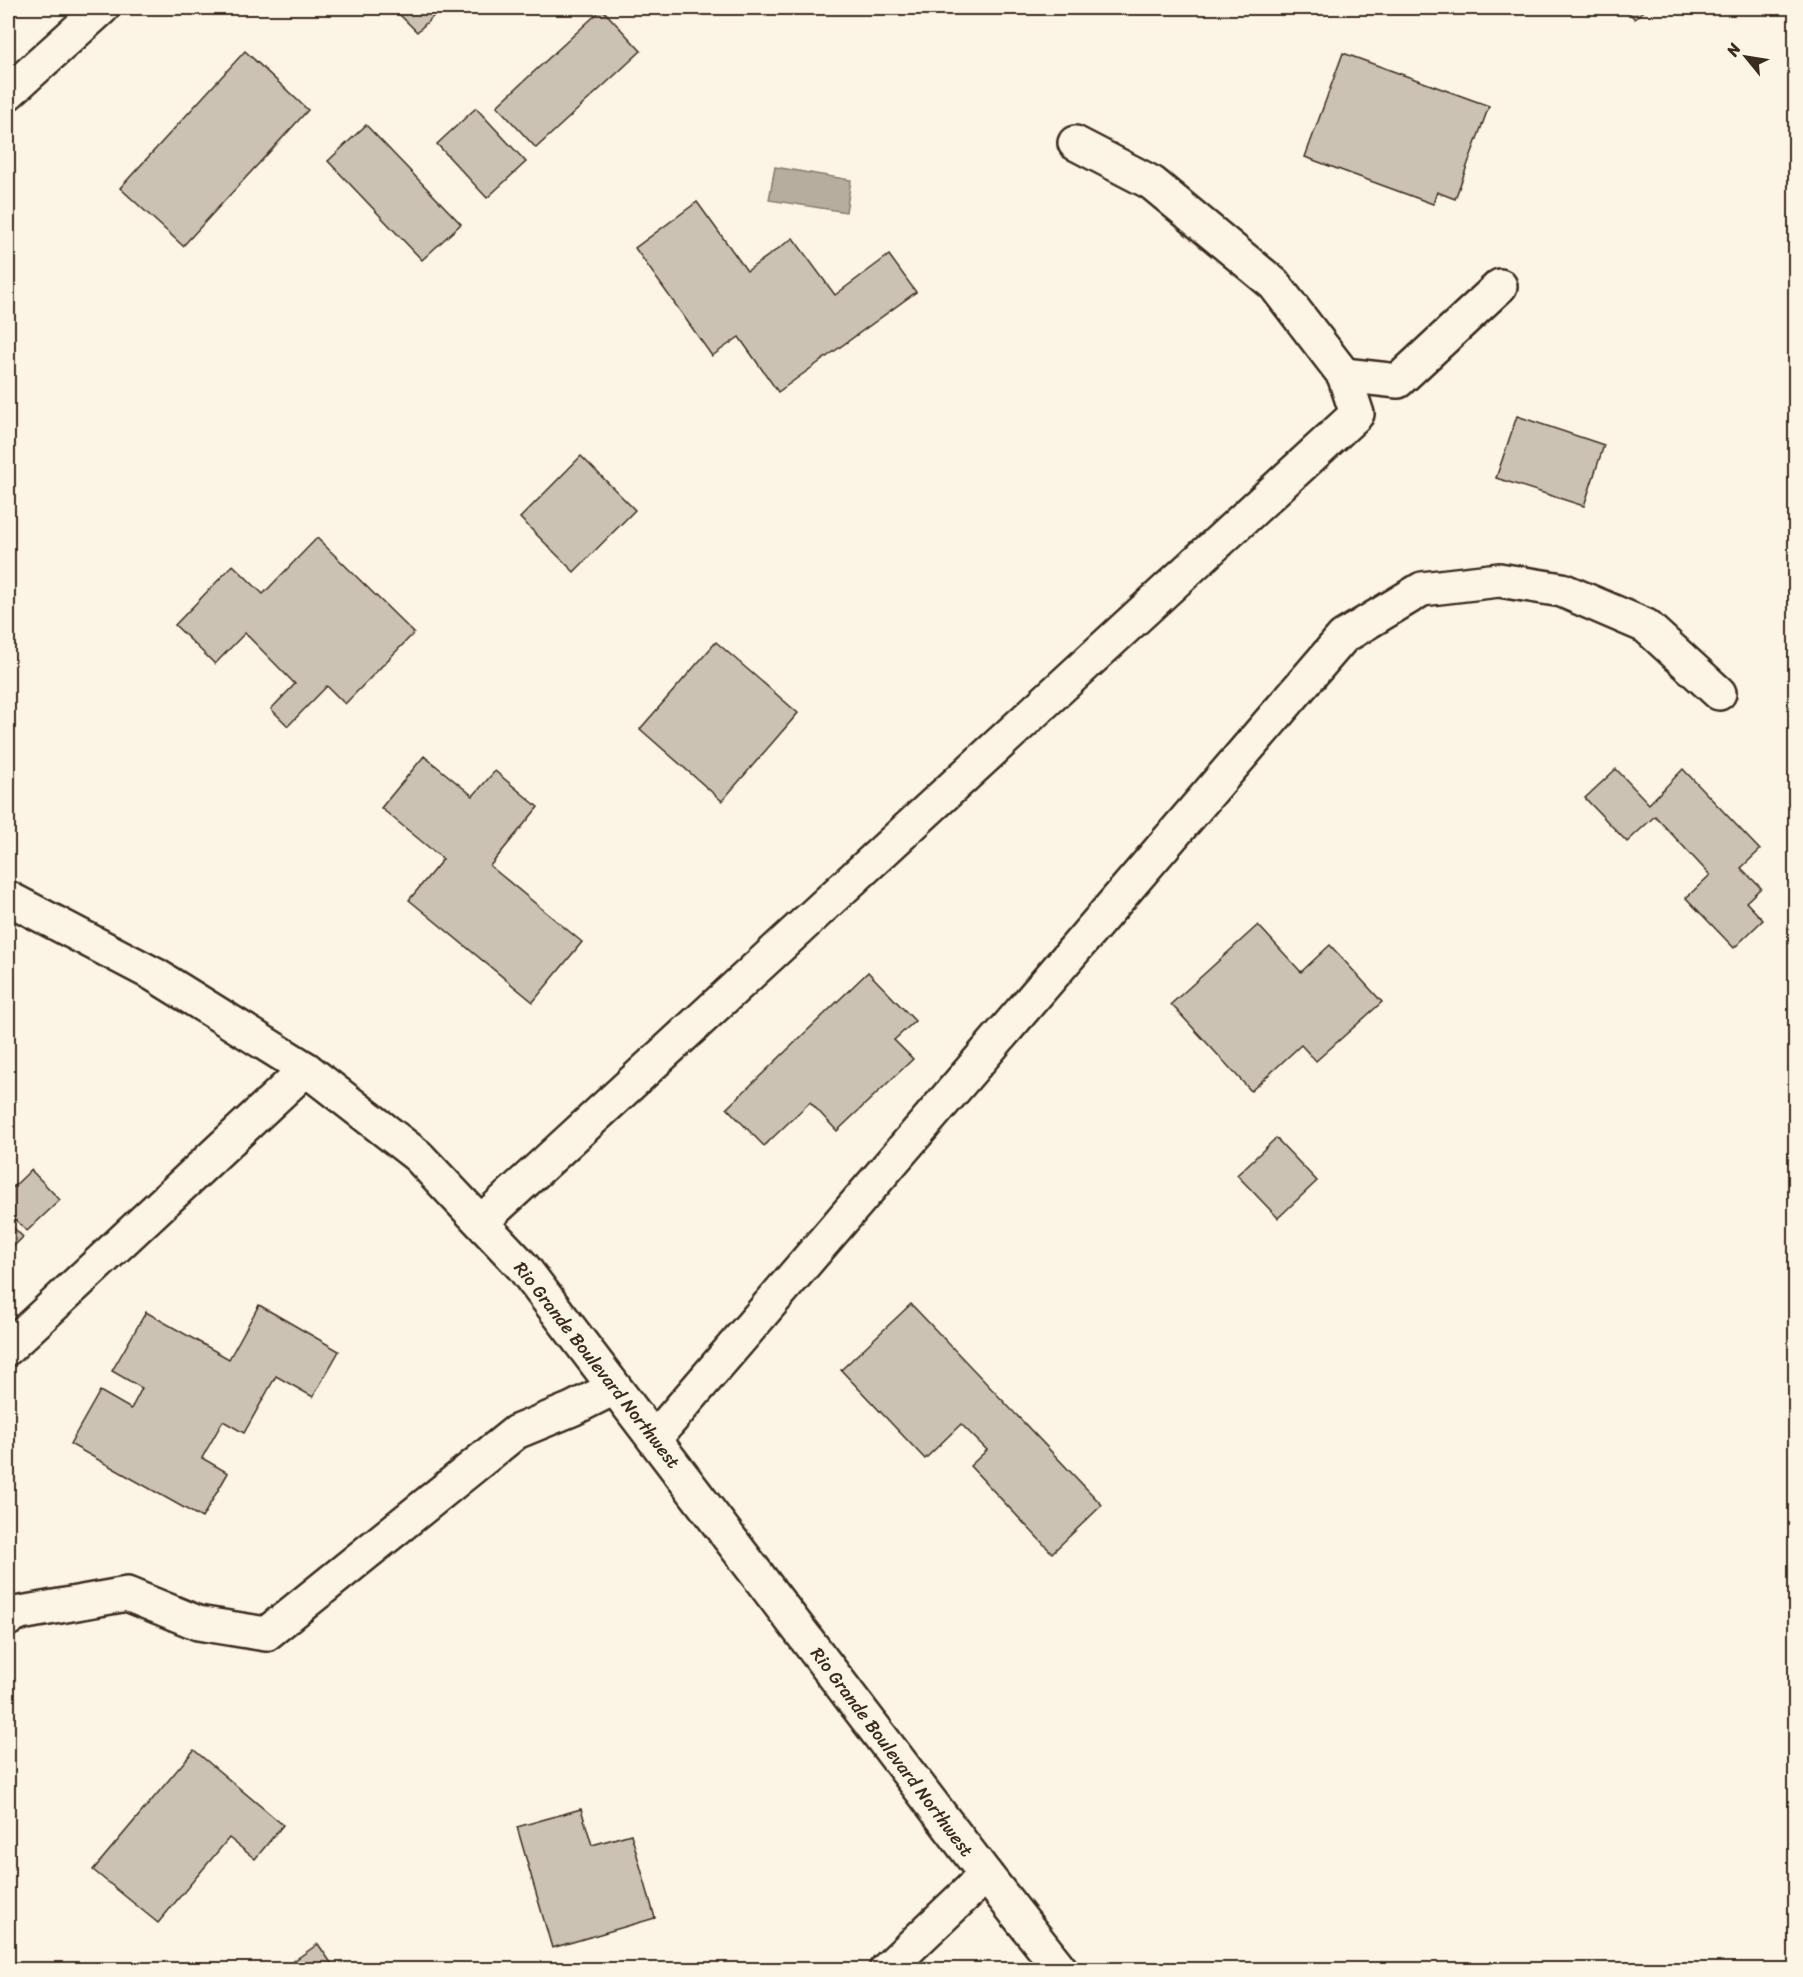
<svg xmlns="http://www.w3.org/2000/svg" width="1803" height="1977" font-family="Sriracha,sans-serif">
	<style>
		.water { fill: #b7ad9e; stroke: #85796b; stroke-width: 1.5 }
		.building { fill: #ccc2b3; stroke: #3b2a1e; stroke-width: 1.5 }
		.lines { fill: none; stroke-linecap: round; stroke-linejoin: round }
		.minor-casing { stroke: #3b2a1e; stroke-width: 38 }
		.minor { stroke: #fcf5e5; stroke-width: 33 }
		.labels { text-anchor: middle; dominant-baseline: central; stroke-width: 6; stroke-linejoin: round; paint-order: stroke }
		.street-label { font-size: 18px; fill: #3b2a1e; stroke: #fcf5e5 }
	</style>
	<rect width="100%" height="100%" fill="#fcf5e5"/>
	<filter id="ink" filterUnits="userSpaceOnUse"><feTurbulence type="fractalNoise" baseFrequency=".0167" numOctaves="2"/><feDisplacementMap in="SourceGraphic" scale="12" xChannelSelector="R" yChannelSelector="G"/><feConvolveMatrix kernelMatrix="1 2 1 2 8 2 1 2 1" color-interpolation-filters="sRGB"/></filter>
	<g filter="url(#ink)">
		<polygon class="water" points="775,167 851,180 846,212 769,200"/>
		<g class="building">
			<polygon points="393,8 442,8 417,32"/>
			<polygon points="1624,8 1646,8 1635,19"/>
			<polygon points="602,9 641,51 536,148 497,106"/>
			<polygon points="245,51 308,110 183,246 120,188"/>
			<polygon points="1343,53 1489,106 1455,199 1437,192 1433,204 1305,157"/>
			<polygon points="476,108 526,162 487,198 437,144"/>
			<polygon points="366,125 461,224 422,260 328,161"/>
			<polygon points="697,202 747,271 793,238 835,295 889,255 916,292 778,392 739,337 712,356 635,248"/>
			<polygon points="1517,416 1604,445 1584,506 1496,478"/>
			<polygon points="581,456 635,510 574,572 520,518"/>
			<polygon points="317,538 414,633 345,704 327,686 288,726 271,709 295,684 245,633 215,664 175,625 233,565 263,594"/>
			<polygon points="8,593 14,609 8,611"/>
			<polygon points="716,642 798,713 722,801 640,729"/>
			<polygon points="424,756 473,796 495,771 538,807 490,866 582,942 533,1002 409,900 443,859 381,808"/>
			<polygon points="1616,769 1649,804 1683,769 1760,850 1741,868 1761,888 1746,902 1763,920 1734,948 1686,898 1710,875 1655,816 1627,842 1585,798"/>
			<polygon points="1258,925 1301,972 1330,945 1382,1002 1316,1061 1301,1045 1251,1091 1171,1004"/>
			<polygon points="868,972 915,1021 894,1040 913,1059 837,1131 810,1102 764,1146 727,1108"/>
			<polygon points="1276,1138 1317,1181 1278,1218 1237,1175"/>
			<polygon points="31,1170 60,1200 27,1231 15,1219 10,1224 23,1237 8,1252 8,1192"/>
			<polygon points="911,1304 1102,1505 1052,1553 970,1466 987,1450 961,1424 925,1459 841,1370"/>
			<polygon points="259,1305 339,1351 313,1397 276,1376 244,1433 223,1421 202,1458 228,1473 202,1518 70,1444 100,1391 131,1409 142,1388 112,1371 146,1312 229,1359"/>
			<polygon points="194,1750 283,1825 255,1859 229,1838 158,1923 93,1870"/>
			<polygon points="581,1809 592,1845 631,1834 655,1918 552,1948 517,1827"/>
			<polygon points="318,1944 336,1970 281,1970"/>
		</g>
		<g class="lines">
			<g class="minor-casing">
				<g id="minor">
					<polyline points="8,93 102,8"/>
					<polyline points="1344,375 1398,381 1500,286"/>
					<polyline points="8,898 155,975 306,1069 418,1156 523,1267 986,1875 1061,1970"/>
					<polyline points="481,1222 1357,414 1344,375 1274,284 1152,183 1075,143"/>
					<polyline points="8,1348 306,1069"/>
					<polyline points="654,1439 1343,637 1422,589 1499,580 1562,590 1646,626 1719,693"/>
					<polyline points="8,1619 15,1614 127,1594 198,1623 266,1634 516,1432 572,1409 614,1388"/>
					<polyline points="886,1970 986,1875"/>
				</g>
			</g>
			<use href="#minor" class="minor"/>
		</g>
	</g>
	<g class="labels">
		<g class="street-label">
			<text transform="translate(597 1365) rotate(52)">Rio Grande Boulevard Northwest</text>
			<text transform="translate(892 1752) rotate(53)">Rio Grande Boulevard Northwest</text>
		</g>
	</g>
	<rect width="1803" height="1977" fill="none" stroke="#fcf5e5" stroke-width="30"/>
	<rect x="15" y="15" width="1773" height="1947" fill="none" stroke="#3b2a1e" stroke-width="2" filter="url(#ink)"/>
	<g transform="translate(1746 57) rotate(300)" stroke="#fcf5e5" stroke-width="4.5" paint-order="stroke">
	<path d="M0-4.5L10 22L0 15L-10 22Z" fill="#3b2a1e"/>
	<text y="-9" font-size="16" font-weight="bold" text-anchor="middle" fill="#3b2a1e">N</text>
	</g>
</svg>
